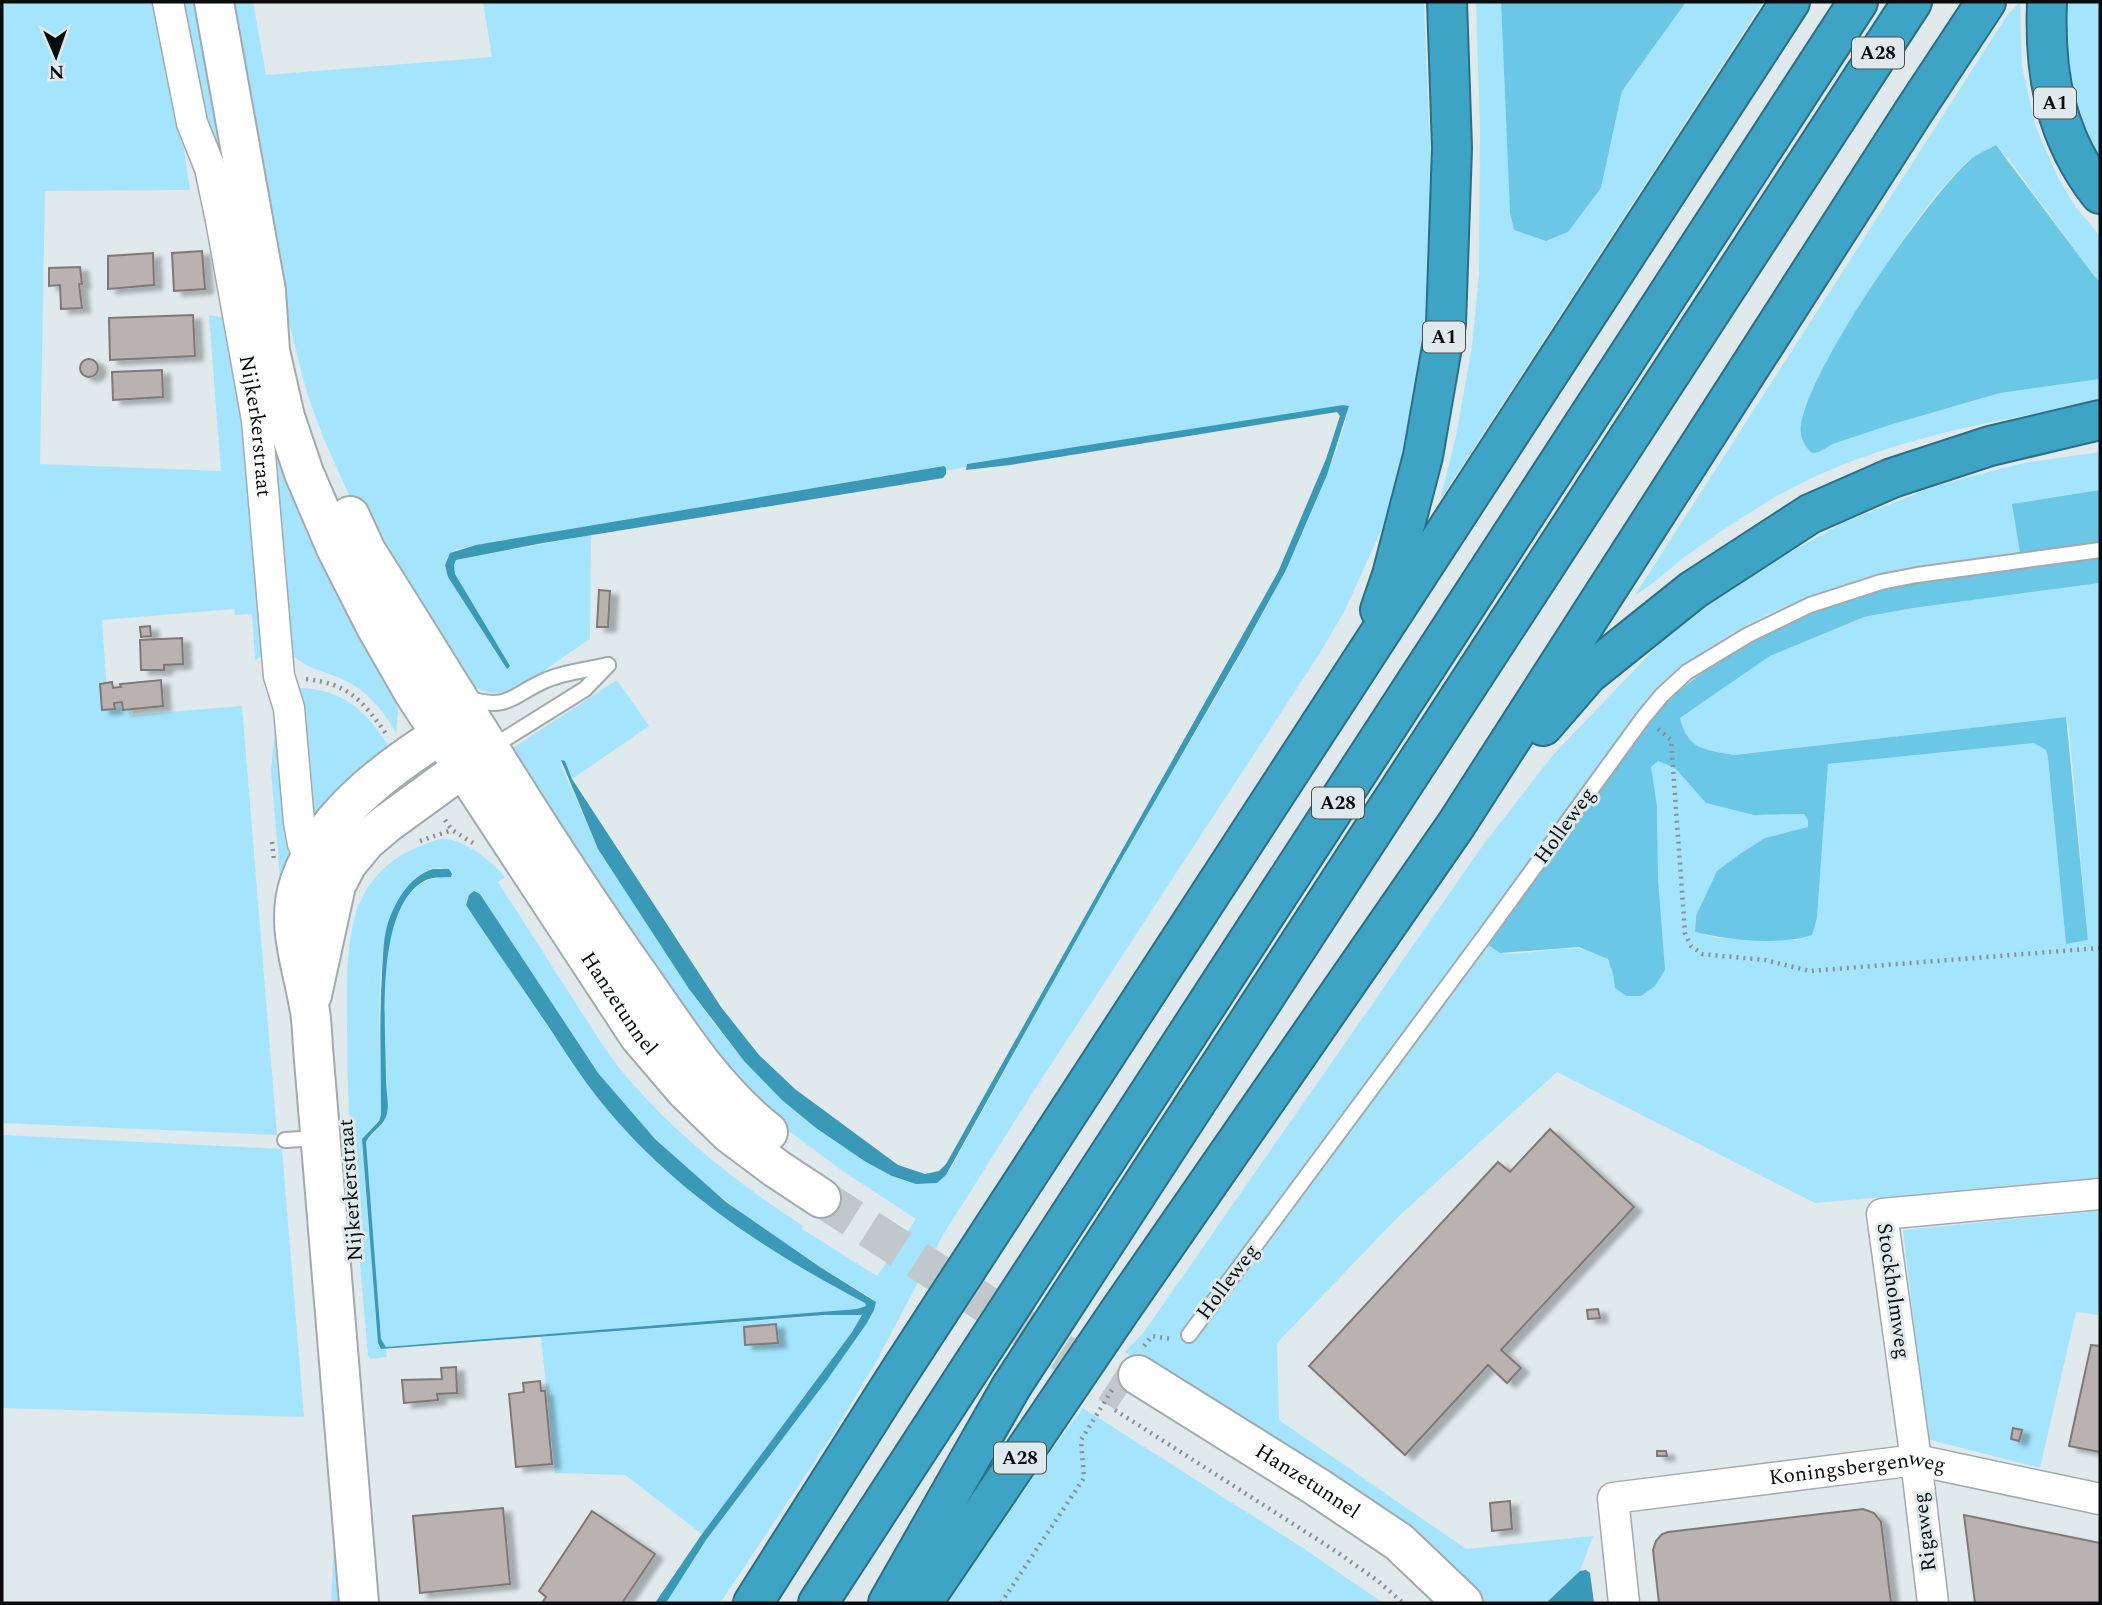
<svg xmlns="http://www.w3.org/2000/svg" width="2102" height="1605" font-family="Spectral,serif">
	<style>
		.green { fill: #a4e5fd }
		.forest { fill: #6bc7e6 }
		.water { fill: #3a99b7 }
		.building { fill: #bab1b1; stroke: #807878; stroke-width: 2; filter: url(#shadow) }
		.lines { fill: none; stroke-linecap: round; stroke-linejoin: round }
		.secondary-tunnel { stroke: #c0c8cb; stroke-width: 38; stroke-dasharray: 38 19; stroke-linecap: butt }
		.service-casing { stroke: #a2aaae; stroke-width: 18 }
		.minor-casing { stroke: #a2aaae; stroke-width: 33 }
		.secondary-casing { stroke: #a2aaae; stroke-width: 42 }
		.motorway-casing { stroke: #2b6f85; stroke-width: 42 }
		.path { stroke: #8b9193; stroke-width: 4.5; stroke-dasharray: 2 5; stroke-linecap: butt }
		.service { stroke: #fff; stroke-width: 14 }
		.minor { stroke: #fff; stroke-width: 30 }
		.secondary { stroke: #fff; stroke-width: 38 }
		.motorway { stroke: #3ea4c5; stroke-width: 38 }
		.labels { text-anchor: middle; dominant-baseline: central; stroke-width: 6; stroke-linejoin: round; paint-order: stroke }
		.shield { fill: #e0e9ec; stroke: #4a4e50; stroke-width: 2 }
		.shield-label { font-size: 19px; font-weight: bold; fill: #090c0d }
		.street-label { font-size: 21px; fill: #090c0d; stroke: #e0e9ec }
	</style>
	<defs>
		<filter id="shadow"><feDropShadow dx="8" dy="4.5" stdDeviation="2" flood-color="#0004"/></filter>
	</defs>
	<rect width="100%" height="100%" fill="#e0e9ec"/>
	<g class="green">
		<polygon points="2,2 162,2 190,190 45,191 40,464 221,471 209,315 231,319 242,380 267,654 255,660 252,614 235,615 234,609 102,620 108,707 130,709 131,715 242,706 277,1135 2,1123"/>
		<polygon points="178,2 200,2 235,211 202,121"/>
		<path d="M229,2H253L266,75L492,57L483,2H1424L1431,169V239L1428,314L1416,402L1398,475L1383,526L1345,610L1320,653L1035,1089L943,1235L877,1360L833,1434L720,1603H666L706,1540L827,1380L867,1323L874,1310L873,1299C785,1247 699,1189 630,1112C572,1047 528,967 480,894L474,891L466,901V905C494,946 522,987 549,1028C566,1053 583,1078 601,1102C672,1190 766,1251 865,1303L867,1306L857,1309L386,1347L381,1339L366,1142C370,1132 382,1127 386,1117C389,1107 386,1091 386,1079C386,1029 370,877 446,877L442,868C437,868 430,868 426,871C409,880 391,909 387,927C375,985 381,1056 381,1115C377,1126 365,1131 362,1143L378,1343L379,1348L386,1350L387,1357L370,1359L368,1356C359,1248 347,1140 347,1031C347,995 345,956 354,920C363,884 388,857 423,845C429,843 437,839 443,839C463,838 494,863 505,877L498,882C523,921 548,960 573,999C591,1027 609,1057 631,1082C682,1140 739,1184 803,1226L802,1229L877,1276L916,1219L844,1172L793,1134L763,1108L716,1058L505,753L617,680L649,726L572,779L565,761L560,763L598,848L689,989L713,1022L744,1061L892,1176C915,1183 936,1192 951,1168C1020,1043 1087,918 1159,794C1215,698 1274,604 1316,501C1329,470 1342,439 1349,406L967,464L966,467L946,471L943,466L456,549L446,559L510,666L455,574L454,565L456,560L591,535L590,639C576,648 562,658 548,668C524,685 502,703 472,686L358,515L323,437L307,393L285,307Z"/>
		<polygon points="1476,2 1501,2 1510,213 1514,230 1546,241 1568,232 1601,188 1622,91 1686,2 1763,2 1440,500 1456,436 1472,346 1479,274 1480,131"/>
		<path d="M2020,2L2022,66L2035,125L2058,178L2075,206L2100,236V281L2095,277L2011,162L1996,145C1987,150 1976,154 1968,161C1932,194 1903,239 1877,280C1846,329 1815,375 1801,433L1819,452L1833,444L1893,424L2000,393L2100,379V402C1986,422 1872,441 1770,500C1741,518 1713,536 1686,556C1669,569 1654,584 1635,595L2008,14Z"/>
		<polygon points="2061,2 2098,2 2100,25 2100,174 2066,83"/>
		<path d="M266,375C272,408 275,444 285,475C309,552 353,622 392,692L398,711L396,733C382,708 364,687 337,677C318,669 303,668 290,651Z"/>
		<path d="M2100,452V490L2013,504L2020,553C1973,559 1924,563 1878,575C1791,597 1698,640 1640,709L1207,1301L1219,1310L1488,945C1492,948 1497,952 1502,953C1529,958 1591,935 1608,961C1613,968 1614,979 1615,988L1658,879L1657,806L1650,766L1658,761L1675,768L1706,803L1754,815L1804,814L1809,820L1808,827L1800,830L1696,915L1695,932L1718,938L1797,940L1817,918L1828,764L2034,743L2046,750L2048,758L2066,944L2088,940L2069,728L2066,717L1734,755C1704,749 1689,751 1680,718L1770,656L1864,617L1913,608L2100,583V1178L1815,1203L1557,1072L1398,1217L1277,1343L1279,1420L1466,1549L1593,1536L1580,1571L1546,1603H1476L1125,1352L1144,1332L1483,845L1553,755L1660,643L1728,586L1845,522L1933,487L1969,477L2024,463Z"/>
		<path d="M296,688C344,688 367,712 391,750L312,826Z"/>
		<polygon points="277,711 296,865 284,926 271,770"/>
		<polygon points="2,1135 282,1149 304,1417 2,1408"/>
		<polygon points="2100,1211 2100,1315 2076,1312 2040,1468 1927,1439 1903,1230"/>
		<polygon points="860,1313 860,1319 852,1332 702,1534 625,1475 555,1473 541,1337"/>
		<polygon points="1083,1408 1303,1548 1383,1603 937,1603"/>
		<polygon points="335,1523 345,1603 331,1603"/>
	</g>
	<g class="forest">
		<polygon points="1501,2 1686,2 1622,91 1601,188 1568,232 1546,241 1514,230 1510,213"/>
		<path d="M1996,145L2095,277L2100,281V379L2000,393L1893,424L1833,444L1819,452L1812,453C1806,448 1803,442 1801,435C1794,387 1930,194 1969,161C1976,154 1987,150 1996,145Z"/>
		<polygon points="2100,490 2100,542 2020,553 2012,504"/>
		<path d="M2100,557V583L1913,608L1864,617L1770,656L1680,718C1689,751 1704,749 1734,755L2066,717L2088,940L2066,944L2048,758L2046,750L2034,743L1828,764L1817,918L1812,935C1779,946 1728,940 1695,932L1696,916L1717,871L1740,854L1765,838L1808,827V820L1804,814L1754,815L1706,803L1675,768L1658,761L1651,767L1657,806L1658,879L1665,970L1655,986L1641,996H1626L1615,988L1613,974L1608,959L1579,947L1500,953L1488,945L1652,719C1677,689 1701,673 1734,652C1770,630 1809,611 1849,599C1930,574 2017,569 2100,557Z"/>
	</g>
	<g class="water">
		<polygon points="1343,405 1349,406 1327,475 1286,570 1245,645 1117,867 946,1175 937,1183 916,1184 892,1176 866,1162 816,1128 782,1100 744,1061 689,989 598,849 561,760 565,761 572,779 721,1007 759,1055 795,1089 898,1165 925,1174 939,1171 946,1164 1278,572 1326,459 1340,416 1337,412 1010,465 966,470 967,464"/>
		<polygon points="944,466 946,468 946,474 943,478 543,543 456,560 454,565 455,574 510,666 507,669 448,577 445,565 450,553 476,545"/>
		<path d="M433,869H449L452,874L451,877C442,878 433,876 424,881C374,910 386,1029 386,1080C386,1090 390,1107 386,1117C382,1127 370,1132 366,1142L381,1339L386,1347L857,1309L866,1306L865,1303C766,1251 672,1190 601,1102C581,1077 564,1050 546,1023C520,984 492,945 466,905L469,895L474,891L480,894L598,1073L655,1139L726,1202L820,1267L876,1302L874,1310L867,1323L827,1380L706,1540L666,1603H655L702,1534L852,1332L862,1315H825L381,1349L378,1343L362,1139L379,1121L381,1115C381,1068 379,1021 382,974C383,958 383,941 387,926C394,903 409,876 433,869Z"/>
		<polygon points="1586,1570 1590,1573 1594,1603 1546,1603 1580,1571"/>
	</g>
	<g class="building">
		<polygon points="202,251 205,289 174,291 172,253"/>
		<polygon points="153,253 154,285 108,289 108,256"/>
		<polygon points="80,267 82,284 79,284 82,308 61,309 60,285 49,286 49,268"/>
		<polygon points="193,315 195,356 110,360 109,318"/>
		<circle cx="89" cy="368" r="9"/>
		<polygon points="162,370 163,397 113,400 112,372"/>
		<polygon points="599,590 610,591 608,627 597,627"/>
		<polygon points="150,626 151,636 141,637 140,627"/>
		<polygon points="182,638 183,664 164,665 164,670 141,670 140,640"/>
		<polygon points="161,680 163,706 123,710 122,702 114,703 115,709 102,710 100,684 112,682 113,688 121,687 120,684"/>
		<polygon points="1550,1129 1634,1207 1501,1350 1521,1368 1507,1383 1488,1365 1405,1455 1309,1366 1498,1162 1510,1172"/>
		<polygon points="1598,1309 1600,1318 1588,1319 1587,1310"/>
		<polygon points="776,1324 778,1343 745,1345 744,1327"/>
		<polygon points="2091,1345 2100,1346 2100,1452 2069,1446"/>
		<polygon points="456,1367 457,1393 437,1394 438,1400 404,1403 402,1380 442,1379 441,1368"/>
		<polygon points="540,1381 541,1391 545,1391 552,1464 516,1467 509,1394 524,1392 523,1383"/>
		<polygon points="2013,1428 2022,1430 2019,1441 2011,1439"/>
		<polygon points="1657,1451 1666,1451 1667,1456 1657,1456"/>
		<polygon points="1510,1501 1512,1529 1492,1531 1490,1503"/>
		<polygon points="503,1508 510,1584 420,1593 413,1516"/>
		<polygon points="1863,1509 1874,1513 1881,1522 1891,1603 1659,1603 1653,1550 1656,1541 1662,1534 1668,1532"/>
		<polygon points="592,1511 655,1554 622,1603 542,1603 546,1597 539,1591"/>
		<polygon points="1964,1515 2100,1543 2100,1603 1975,1603"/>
	</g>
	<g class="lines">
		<polyline class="secondary-tunnel" points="821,1198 1126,1394"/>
		<g class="service-casing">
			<g id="service">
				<path d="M467,698C508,711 511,696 544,681C563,672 587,670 608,665"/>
				<polyline points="492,747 585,689 608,665"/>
				<polyline points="285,1140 320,1138"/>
				<polyline points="1189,1335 1483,938 1643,718 1662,695 1687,672 1748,635 1810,605 1881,582 1917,575 2100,550"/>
			</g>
		</g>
		<g class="minor-casing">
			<g id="minor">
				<path id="s1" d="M168,2L192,123L210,168L221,220L257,420L279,676L289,708L299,822L303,844L316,870"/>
				<path id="s2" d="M1624,1603L1613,1498L1916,1460L2100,1499"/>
				<polyline points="1933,1603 1916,1460 1882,1214 2100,1194"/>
			</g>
		</g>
		<g class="secondary-casing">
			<g id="secondary">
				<path id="s3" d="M214,2L266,291L270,351L285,417L304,473L336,548L375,625L414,693L639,1036L686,1091L729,1133L777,1169L821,1198"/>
				<path d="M350,516L366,551C455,691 539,834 635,970C676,1028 712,1088 768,1132"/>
				<polyline points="312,995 336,885 347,864 366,841 386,824 482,754"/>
				<path id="s4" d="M1138,1375L1317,1487L1399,1542L1463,1603"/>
				<path d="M359,1603C345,1418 330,1233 313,1048C312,1034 312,1019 309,1006C302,964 285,923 300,881C325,808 401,760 463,720"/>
			</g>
		</g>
		<g class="motorway-casing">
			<g id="motorway">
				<path d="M2047,2C2044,74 2055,136 2100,194"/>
				<polyline points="1380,610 1392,575 1423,456 1446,324 1452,148 1447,2"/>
				<polyline points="1543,726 1588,674 1693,590 1810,514 1892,478 1990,446 2100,420"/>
				<polyline points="753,1603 895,1379 1790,2"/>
				<polyline points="818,1603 1858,2"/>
				<polyline points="888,1603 1011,1387 1912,2"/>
				<polyline points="922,1603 1119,1312 1456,825 1914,111 1986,2"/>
			</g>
		</g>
		<g class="path">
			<path d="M306,679C349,684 362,700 387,735"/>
			<polyline points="1658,729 1671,740 1685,933 1691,946 1702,954 1765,960 1810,971 2100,948"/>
			<polyline points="445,820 452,830 473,843"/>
			<polyline points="420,841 452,830"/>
			<polyline points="272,842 274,861"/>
			<polyline points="1144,1346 1152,1336 1172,1339"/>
			<polyline points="1115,1410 1337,1552 1378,1581 1403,1603"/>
			<polyline points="1001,1603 1084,1478 1081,1440 1112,1390"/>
		</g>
		<use href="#service" class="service"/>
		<use href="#minor" class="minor"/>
		<use href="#secondary" class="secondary"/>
		<use href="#motorway" class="motorway"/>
	</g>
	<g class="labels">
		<g class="shield">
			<rect x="1852" y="37.5" width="52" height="31" rx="5"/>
			<rect x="2034" y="87.5" width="42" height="31" rx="5"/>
			<rect x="1423" y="321.5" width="42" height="31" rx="5"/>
			<rect x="1312" y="787.5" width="52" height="31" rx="5"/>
			<rect x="994" y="1442.5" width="52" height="31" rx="5"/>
		</g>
		<g class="shield-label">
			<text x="1878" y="53">A28</text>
			<text x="2055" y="103">A1</text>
			<text x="1444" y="337">A1</text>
			<text x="1338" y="803">A28</text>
			<text x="1020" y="1458">A28</text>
		</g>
		<g class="street-label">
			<text stroke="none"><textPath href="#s1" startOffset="434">Nijkerkerstraat</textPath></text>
			<text transform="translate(1565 826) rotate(-54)">Holleweg</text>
			<text stroke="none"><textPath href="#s3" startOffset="1099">Hanzetunnel</textPath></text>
			<text transform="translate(351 1190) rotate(-94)">Nijkerkerstraat</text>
			<text transform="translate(1228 1282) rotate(-53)">Holleweg</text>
			<text transform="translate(1893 1291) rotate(82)">Stockholmweg</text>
			<text stroke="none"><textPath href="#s2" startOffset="352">Koningsbergenweg</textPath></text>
			<text stroke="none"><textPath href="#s4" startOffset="200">Hanzetunnel</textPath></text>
			<text transform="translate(1925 1532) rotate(-97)">Rigaweg</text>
		</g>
	</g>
	<rect width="2102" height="1605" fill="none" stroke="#090c0d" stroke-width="7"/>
	<g transform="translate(56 56) rotate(178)" stroke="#e0e9ec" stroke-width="5" paint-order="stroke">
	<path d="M0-5L12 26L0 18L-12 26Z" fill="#090c0d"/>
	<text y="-10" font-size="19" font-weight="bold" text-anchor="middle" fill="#090c0d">N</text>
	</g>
</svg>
